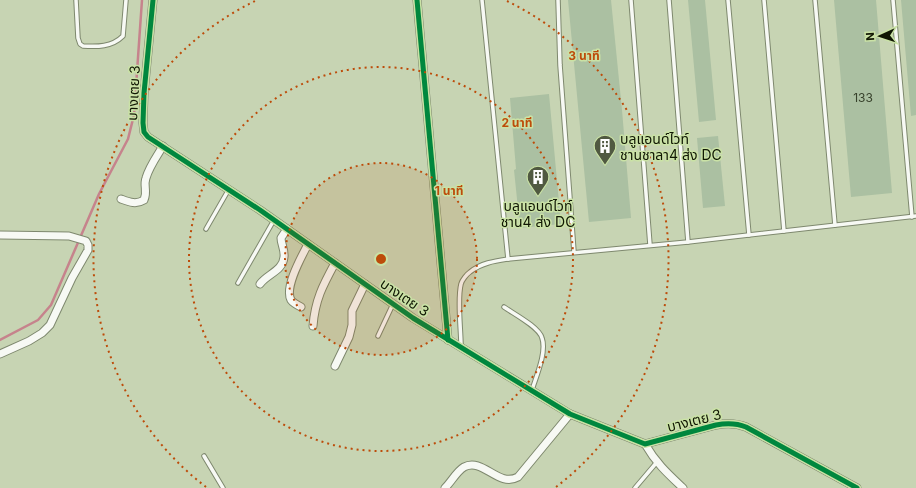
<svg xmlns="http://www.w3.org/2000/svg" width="916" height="488" font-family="Inter,'Noto Sans Thai',sans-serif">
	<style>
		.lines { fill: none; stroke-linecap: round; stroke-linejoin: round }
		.stream { stroke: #c6838c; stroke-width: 2.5 }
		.building { fill: #abc0a2 }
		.lane-casing { stroke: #7e886e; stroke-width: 5.5 }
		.street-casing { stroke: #7e886e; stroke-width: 9 }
		.lane { stroke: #f7f9f4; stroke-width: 3.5 }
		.street { stroke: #f7f9f4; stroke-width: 7 }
		.cycleway-casing { stroke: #cae2a6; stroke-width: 8 }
		.cycleway { stroke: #00873e; stroke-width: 5 }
		.ring { fill: none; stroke: #bd4c0a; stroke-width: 2; stroke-dasharray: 2 4 }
		.labels { text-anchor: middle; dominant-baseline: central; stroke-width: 3; stroke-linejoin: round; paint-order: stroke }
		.number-label { font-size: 12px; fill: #37412b }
		.street-label { font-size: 14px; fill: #101703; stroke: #cae2a6 }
		.poi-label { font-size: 14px; fill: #101703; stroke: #cae2a6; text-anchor: start }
		.centre { fill: #bd4c0a; stroke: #cae2a6; stroke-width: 2 }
		.ring-label { font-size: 12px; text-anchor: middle; font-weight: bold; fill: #bd4c0a; stroke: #cae2a6; stroke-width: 3; stroke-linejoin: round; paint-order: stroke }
	</style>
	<rect width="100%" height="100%" fill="#c7d4b3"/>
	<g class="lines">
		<polyline class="stream" points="0,340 38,320 51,305 99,194 128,139 134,115 142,0"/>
	</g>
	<g class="building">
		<polygon points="568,0 611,0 622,110 631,218 589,222"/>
		<polygon points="688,0 705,0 716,120 699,122"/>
		<polygon points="834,0 876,0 892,193 851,197"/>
		<polygon points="901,0 916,0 916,115 911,116"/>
		<polygon points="549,94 561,224 520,228 514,170 516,169 510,98"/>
		<polygon points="718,136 725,206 703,208 697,138"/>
	</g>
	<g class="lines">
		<g class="lane-casing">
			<g id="lane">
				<path d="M76,0L78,38L80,44L83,46C97,47 112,47 123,36L126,0"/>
				<polyline points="482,0 508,259"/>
				<polyline points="558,0 560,65 574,252"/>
				<polyline points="631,0 650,245"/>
				<polyline points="669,0 688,242"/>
				<polyline points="728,0 749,235"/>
				<polyline points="764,0 784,231"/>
				<polyline points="815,0 835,225"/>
				<polyline points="893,0 912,217"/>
				<polyline points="206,229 229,189"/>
				<polyline points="238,283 274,220"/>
				<path d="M504,307C514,314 539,327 542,338C547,352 536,377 532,390"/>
				<polyline points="378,336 393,304"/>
				<path d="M461,346C461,329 457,300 461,284C462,280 467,274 470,272C481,263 495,261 508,259L688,242L916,216"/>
				<polyline points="204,456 223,488"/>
				<polyline points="635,488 657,462"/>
			</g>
		</g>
		<g class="street-casing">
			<g id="street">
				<path d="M153,0L144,93L143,123L144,132L148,137L260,210L413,318L570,414L645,444L716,425C727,423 736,423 746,427L857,488"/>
				<polyline points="417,0 448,340"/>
				<path d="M121,199C129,202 136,205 144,200C148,191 143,186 146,178C149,167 157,156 163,146"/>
				<polyline points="0,235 69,236 86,241 88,245 88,250 72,278 50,325 42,333 29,341 0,354"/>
				<path d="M260,284C267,274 283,271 284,257C285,250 281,244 281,238L287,229"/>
				<path d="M301,307C297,305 293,303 291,300C284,287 302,256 308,244"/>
				<path d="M313,326C315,300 323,285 335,263"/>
				<polyline points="335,366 349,337 352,325 352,311 365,284"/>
				<path d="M645,444C656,463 667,473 683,488"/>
				<path d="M445,488C451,482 457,471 464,467C483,457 498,488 518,477L570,414"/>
			</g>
		</g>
		<use href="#lane" class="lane"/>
		<use href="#street" class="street"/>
		<g class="cycleway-casing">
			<g id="cycleway">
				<path d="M153,0L144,93L143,123L144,132L148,137L260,210L413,318L570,414L645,444L716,425C727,423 736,423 746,427L857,488"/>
				<polyline points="417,0 448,340"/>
			</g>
		</g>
		<use href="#cycleway" class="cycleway"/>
	</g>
	<circle cx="381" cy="259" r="96" fill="#bd4c0a" fill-opacity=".12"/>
	<g class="ring">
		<circle cx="381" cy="259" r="96"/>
		<circle cx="381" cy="259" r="192"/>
		<path d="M206 487A287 287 0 0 1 255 1M507 1A287 287 0 0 1 556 487"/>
	</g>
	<defs>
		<g id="building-pin" transform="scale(1.15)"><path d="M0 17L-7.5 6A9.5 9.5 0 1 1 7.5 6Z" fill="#505941" stroke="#cae2a6"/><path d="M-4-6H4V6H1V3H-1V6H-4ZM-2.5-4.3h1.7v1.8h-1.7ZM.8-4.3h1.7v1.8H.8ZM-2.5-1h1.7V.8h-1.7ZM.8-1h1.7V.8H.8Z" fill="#fff"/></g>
	</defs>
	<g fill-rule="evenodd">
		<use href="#building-pin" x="605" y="146"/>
		<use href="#building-pin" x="538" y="177"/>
	</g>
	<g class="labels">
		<g class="number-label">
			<text x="863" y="97">133</text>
		</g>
		<g class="street-label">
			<text transform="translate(133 93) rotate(-87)">บางเตย 3</text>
			<text transform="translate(405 297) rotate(34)">บางเตย 3</text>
			<text transform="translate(694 420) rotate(-14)">บางเตย 3</text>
		</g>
		<g class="poi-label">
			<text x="620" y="138">บลูแอนด์ไวท์<tspan x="620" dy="16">ชานชาลา4 ส่ง DC</tspan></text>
			<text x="538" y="205" text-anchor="middle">บลูแอนด์ไวท์<tspan x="538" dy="16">ชาน4 ส่ง DC</tspan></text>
		</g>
	</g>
	<circle cx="381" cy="259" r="6" class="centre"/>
	<g class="ring-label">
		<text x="584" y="60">3 นาที</text>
		<text x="517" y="127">2 นาที</text>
		<text x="449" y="195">1 นาที</text>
	</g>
	<g transform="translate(880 36) rotate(267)" stroke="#cae2a6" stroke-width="3" paint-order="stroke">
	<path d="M0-3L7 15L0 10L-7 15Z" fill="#101703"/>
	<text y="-6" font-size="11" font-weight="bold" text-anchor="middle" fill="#101703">N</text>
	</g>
</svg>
